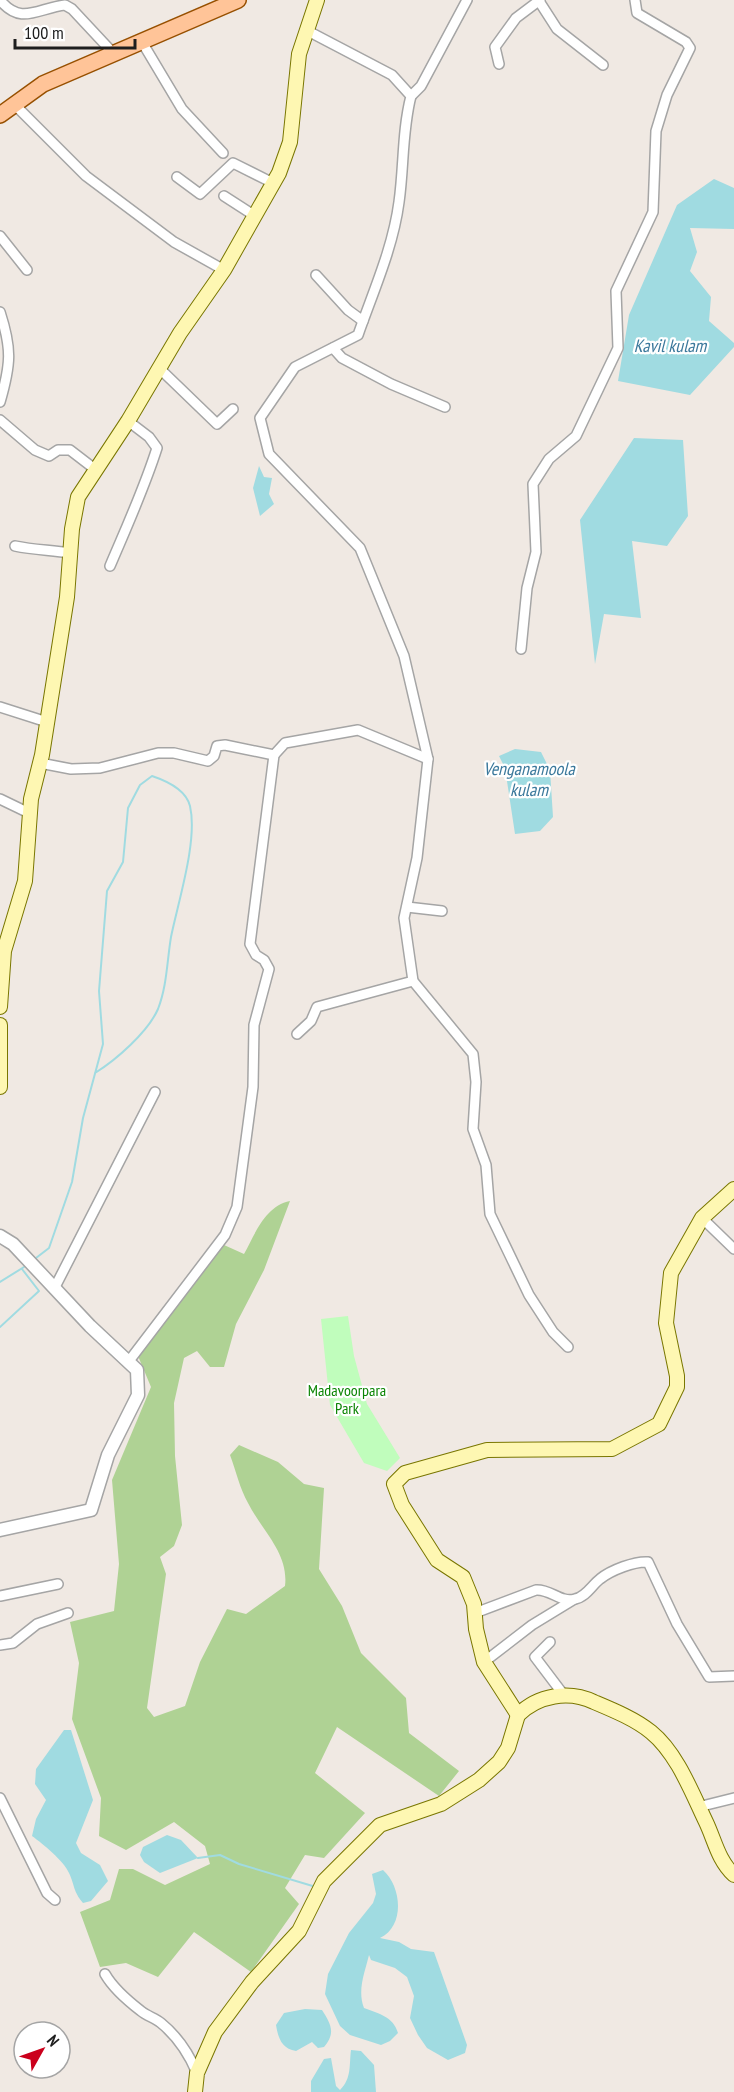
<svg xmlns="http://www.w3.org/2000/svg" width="734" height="2092" font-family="'PT Sans Narrow',sans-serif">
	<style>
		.forest { fill: #afd294 }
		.park { fill: #c0fdbc }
		.water { fill: #a0dbe1 }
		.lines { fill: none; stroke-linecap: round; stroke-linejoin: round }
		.stream { stroke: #a0dbe1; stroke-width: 2 }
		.minor-casing { stroke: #a5a5a5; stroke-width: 12 }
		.tertiary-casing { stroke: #a5a5a5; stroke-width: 15 }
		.secondary-casing { stroke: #797600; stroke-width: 16 }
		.primary-casing { stroke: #975000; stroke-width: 18 }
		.minor { stroke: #fff; stroke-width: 9 }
		.tertiary { stroke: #fff; stroke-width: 12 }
		.secondary { stroke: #fef7b2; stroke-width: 14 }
		.primary { stroke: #ffc498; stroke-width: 15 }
		.labels { text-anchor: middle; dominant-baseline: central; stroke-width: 4.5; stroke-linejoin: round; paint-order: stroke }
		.park-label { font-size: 16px; fill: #0a8403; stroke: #fff }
		.water-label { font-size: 18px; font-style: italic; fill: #3c799c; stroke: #fff }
	</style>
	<rect width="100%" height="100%" fill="#f0e9e3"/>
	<path class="forest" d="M290,1201L264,1270L236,1324L224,1367H210L197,1351L184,1358L174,1403L175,1456L182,1525L174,1546L160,1557L166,1574L147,1708L154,1717L185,1706L200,1662L227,1609L246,1614L285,1586C289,1553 262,1531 248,1503C240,1489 236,1471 230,1455L239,1445L278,1462L304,1484L324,1488L319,1569L342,1606L361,1653L406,1698L409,1733L459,1771L439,1796L337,1727L315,1773L365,1813L324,1858L305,1855L285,1888L299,1904L251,1972L194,1932L158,1977L126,1963L100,1967L80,1912L110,1900L119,1869H133L165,1885L210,1864L205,1846L174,1822L126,1850L99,1836L101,1798L72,1719L79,1663L70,1622L114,1611L119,1564L112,1480L151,1387L138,1356L224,1245L244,1254C255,1234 265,1206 290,1201Z"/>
	<polygon class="park" points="348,1316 354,1356 367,1404 400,1458 387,1471 364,1463 330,1405 321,1319"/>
	<g class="water">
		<polygon points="714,179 734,188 734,229 690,228 697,252 690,271 711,297 709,321 734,343 734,347 690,395 618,381 629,315 677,205"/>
		<polygon points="634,438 683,440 688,516 667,546 632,541 641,618 604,614 595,664 580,520"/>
		<polygon points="259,466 264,477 272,478 269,494 274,504 260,516 253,488"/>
		<polygon points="515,749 541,752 550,770 553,817 540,831 515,834 505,768 499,756"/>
		<path d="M64,1730H71L93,1800L76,1843L81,1853L100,1865L108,1881L91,1901L83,1903C73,1891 75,1886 69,1873C64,1861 43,1844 32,1836L36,1819L46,1800L35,1784L36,1769Z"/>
		<polygon points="167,1835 181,1840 198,1858 160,1873 144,1862 140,1855 143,1847"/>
		<path d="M383,1870C402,1887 405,1926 380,1938L399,1942L411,1949L434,1952L467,2045L465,2053L448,2060L427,2048L418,2035L410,2018L414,1996L407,1977L395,1968L371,1960L369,1955C365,1972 357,1990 364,2008C379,2014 393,2016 398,2033L390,2041L381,2045L350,2035L340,2026L325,1994L328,1974L349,1933L373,1903L376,1894L372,1874Z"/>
		<path d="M305,2009L322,2010C331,2024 336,2033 324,2047L318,2048L312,2042L296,2051C282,2049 278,2038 276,2025L284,2013Z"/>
		<path d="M351,2050L361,2051L374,2065L376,2092H311V2081L324,2059L331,2058L336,2086L340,2090C352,2078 349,2065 351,2050Z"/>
	</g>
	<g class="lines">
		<g class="stream">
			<path d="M36,1258L49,1248L72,1182L83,1118L103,1044L99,991L107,891L123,862L128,808L140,785L152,776C167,781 186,790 190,806C198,841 178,902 171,937C167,961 167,986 158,1009C148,1032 116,1060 95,1073"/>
			<polyline points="0,1282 24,1267"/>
			<polyline points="0,1327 39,1291 22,1269"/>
			<polyline points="198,1858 220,1855 239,1864 316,1887"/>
		</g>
		<g class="minor-casing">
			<g id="minor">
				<path d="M0,0C21,26 38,8 65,5L72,9L114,54"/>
				<polyline points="539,1 557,29 603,65"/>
				<path d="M306,30L392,75L411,96C402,131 404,167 399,202C393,248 373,292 358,335L295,367L260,418L269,454L360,548L404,656L428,759L417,858L404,918L413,981L473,1054L476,1082L473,1129L486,1165L490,1214L529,1295L553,1332L568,1347"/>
				<polyline points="142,42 182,109 223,153"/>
				<polyline points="499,64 495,47 516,18 540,0"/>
				<polyline points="411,96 421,86 467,0"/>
				<polyline points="14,104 86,176 174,242 224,270"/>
				<polyline points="177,177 200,194 233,163 273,183"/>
				<polyline points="224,196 255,216"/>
				<polyline points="0,236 27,270"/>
				<polyline points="316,275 348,310 363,321"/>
				<path d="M0,312C12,349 11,364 0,402"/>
				<polyline points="333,348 342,358 391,384 445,407"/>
				<polyline points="159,368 217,424 233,409"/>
				<polyline points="0,420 35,450 49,456 58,450 70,450 96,470"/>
				<path d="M15,546C34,550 51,550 70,553"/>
				<path d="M110,566C127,526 144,489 157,448L149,437L128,421"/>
				<polyline points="521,649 527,588 536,552 533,484 549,459 576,436 618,348 616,291 653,212 656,131 667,95 690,48 686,42 637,13 635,0"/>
				<polyline points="0,707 47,722"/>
				<polyline points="40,763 71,769 100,768 158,753 174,753 208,761 214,756 217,746 225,745 274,755 285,743 358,730 428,759"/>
				<polyline points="0,799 29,813"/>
				<polyline points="407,907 442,911"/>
				<polyline points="297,1034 311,1021 317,1007 413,981"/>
				<polyline points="702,1218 734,1249"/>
				<polyline points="54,1289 155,1092"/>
				<polyline points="129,1361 225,1235 237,1207 253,1087 254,1025 269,969 264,960 256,955 250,944 274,755"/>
				<polyline points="0,1596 58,1584"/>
				<path d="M475,1613L536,1590C551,1589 560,1603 575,1599C586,1597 592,1585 600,1579C611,1570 635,1561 648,1562L677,1624L709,1677L734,1676"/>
				<polyline points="550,1642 535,1657 563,1694"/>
				<polyline points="0,1645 13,1643 37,1624 68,1613"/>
				<polyline points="484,1662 532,1625 573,1600"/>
				<polyline points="0,1798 47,1893 55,1900"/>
				<polyline points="698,1807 734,1798"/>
				<path d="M105,1974C113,1988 128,2001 141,2011C147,2016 155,2018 161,2023C177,2036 189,2054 197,2073"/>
			</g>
		</g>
		<g class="tertiary-casing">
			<polyline id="tertiary" points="0,1236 13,1244 90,1326 137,1370 138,1395 108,1455 91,1510 0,1530"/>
		</g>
		<g class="secondary-casing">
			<g id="secondary">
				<polyline points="0,1007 4,951 25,881 31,799 42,755 67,597 72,529 78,497 128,421 180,333 224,270 279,173 290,142 299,54 317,0"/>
				<polyline points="0,1025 0,1087"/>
				<polyline points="518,1715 484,1662 476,1629 474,1604 463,1577 437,1560 402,1505 394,1484 405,1473 487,1450 612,1449 659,1424 677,1387 677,1376 666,1323 671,1273 702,1218 734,1189"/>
				<path d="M195,2092L197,2073L215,2032L252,1982L299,1931L324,1881L380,1825L441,1804L479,1780L499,1762L508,1748L518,1715C538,1695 569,1690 594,1702C613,1710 635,1719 651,1732C677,1753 692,1793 706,1822C715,1841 718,1860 734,1875"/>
			</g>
		</g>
		<g class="primary-casing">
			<polyline id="primary" points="0,115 43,84 238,0"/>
		</g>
		<use href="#minor" class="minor"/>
		<use href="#tertiary" class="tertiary"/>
		<use href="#secondary" class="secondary"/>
		<use href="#primary" class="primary"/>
	</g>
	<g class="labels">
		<g class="park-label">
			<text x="347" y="1390">Madavoorpara<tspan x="347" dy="18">Park</tspan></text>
		</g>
		<g class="water-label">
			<text x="670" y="345">Kavil kulam</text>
			<text x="529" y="768">Venganamoola<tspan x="529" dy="21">kulam</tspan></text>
		</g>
	</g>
	<g transform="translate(42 2050) rotate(50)"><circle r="28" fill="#ffffff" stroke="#a5a5a5" stroke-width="1.5"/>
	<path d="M0-4.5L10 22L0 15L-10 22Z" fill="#cb001c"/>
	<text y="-9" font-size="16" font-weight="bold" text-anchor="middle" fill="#1e1e1e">N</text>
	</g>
	<path d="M15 39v9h120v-9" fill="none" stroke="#1e1e1e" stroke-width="3"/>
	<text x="24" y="39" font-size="18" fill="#1e1e1e" stroke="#ffffff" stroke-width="4.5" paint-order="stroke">100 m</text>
</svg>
